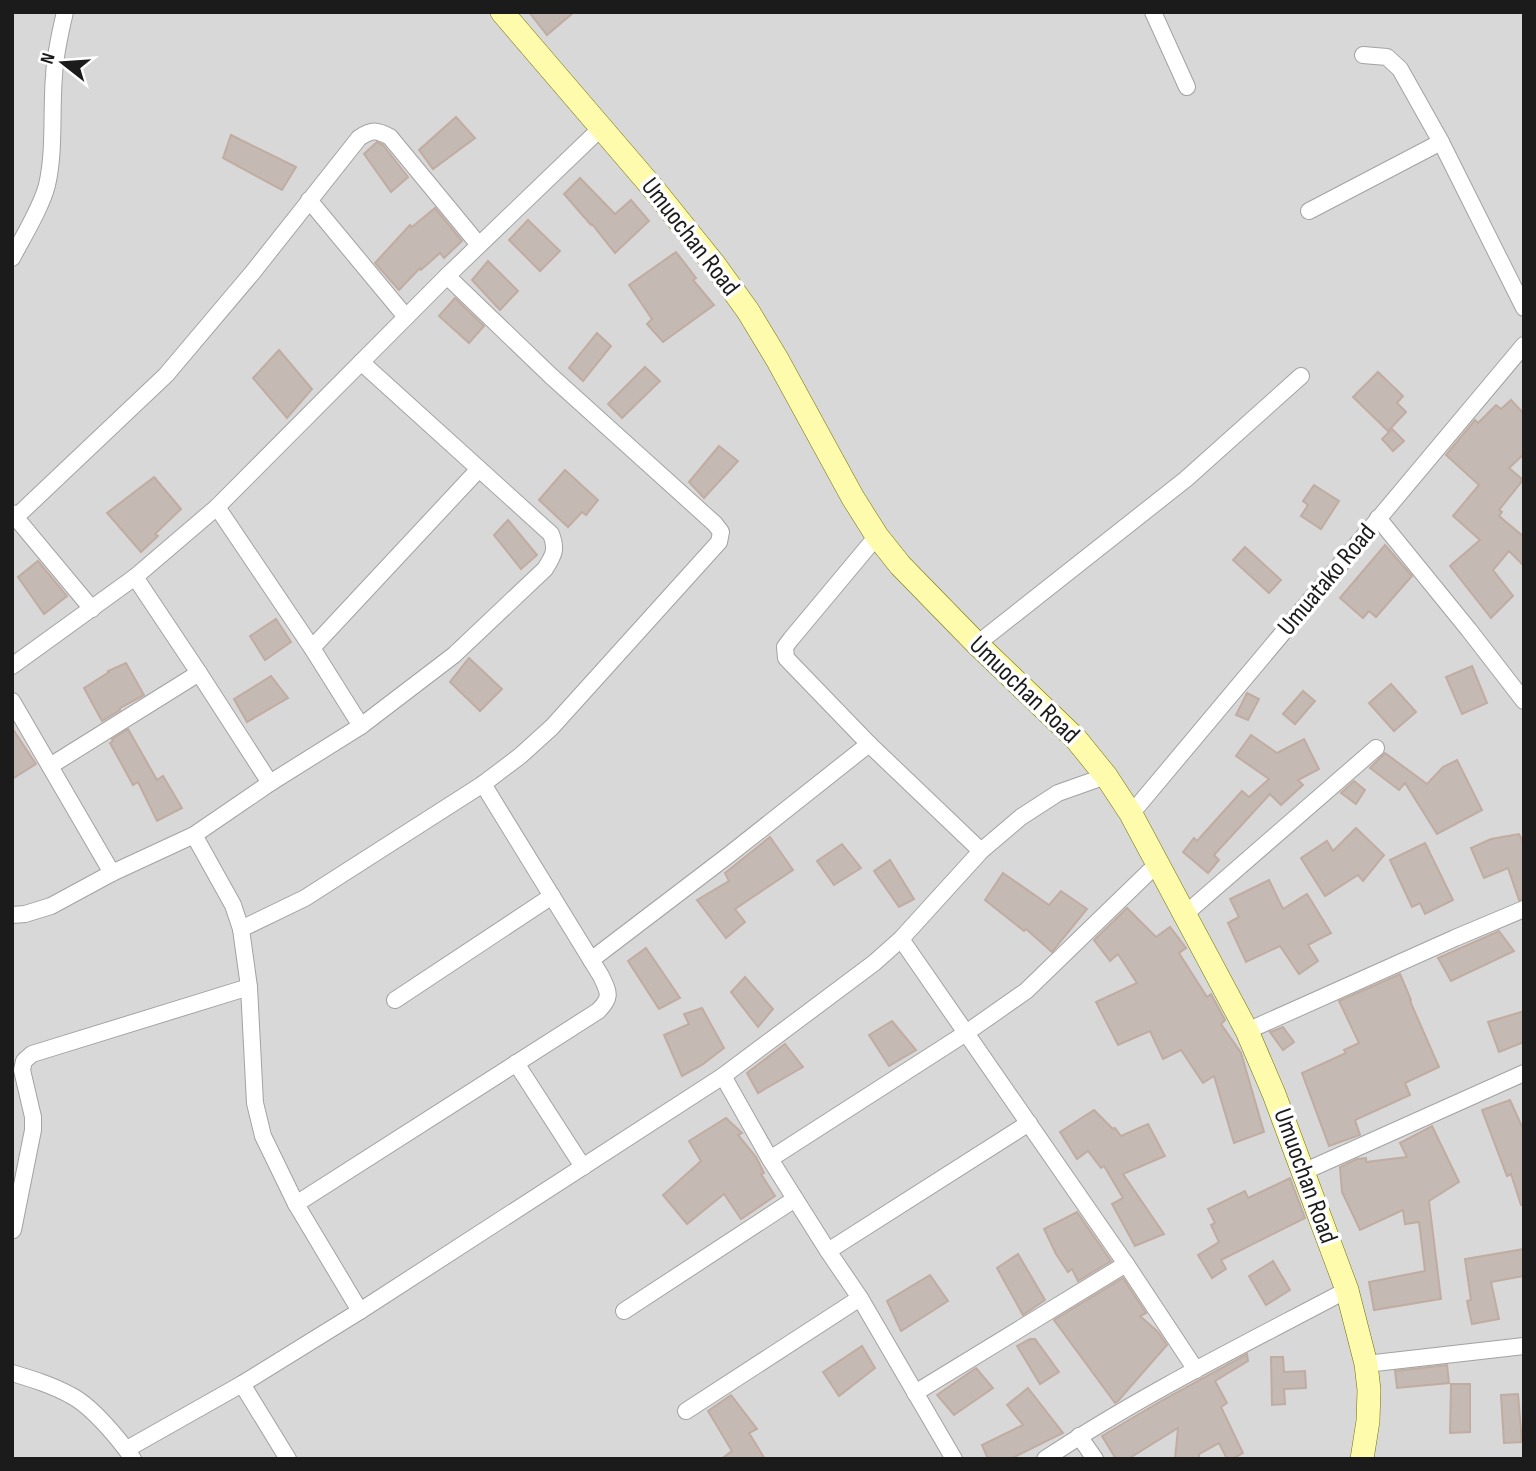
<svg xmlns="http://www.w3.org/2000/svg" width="1536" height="1471" font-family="'Sofia Sans Condensed',sans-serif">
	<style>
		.residential { fill: #d9d8d8 }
		.building { fill: #c5b9b3; stroke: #c0aca1; stroke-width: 2 }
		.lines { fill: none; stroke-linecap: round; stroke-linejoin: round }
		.street-casing { stroke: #a2a2a2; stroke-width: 18 }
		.secondary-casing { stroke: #717400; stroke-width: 24 }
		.street { stroke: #fff; stroke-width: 16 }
		.secondary { stroke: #fefbad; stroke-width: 23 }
		.labels { text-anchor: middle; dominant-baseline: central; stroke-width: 7; stroke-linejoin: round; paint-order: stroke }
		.street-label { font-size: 26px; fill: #1b1b1b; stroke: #fff }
	</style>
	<rect width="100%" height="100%" fill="#eee8df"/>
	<rect class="residential" x="12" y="12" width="1512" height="1447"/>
	<g class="building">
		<polygon points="529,12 574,12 547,35"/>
		<polygon points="456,117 475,138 433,169 419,150"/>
		<polygon points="231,135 296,167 282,190 223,158"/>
		<polygon points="377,142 383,145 408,177 391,192 364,154"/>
		<polygon points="580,178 615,214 631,200 649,221 615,253 592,224 591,225 564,194"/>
		<polygon points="435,208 462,241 444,258 440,253 421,270 420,268 399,290 375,263 410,225 412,227"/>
		<polygon points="528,220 560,251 540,271 509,240"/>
		<polygon points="676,252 696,278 693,280 714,305 663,342 647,324 652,319 629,285"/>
		<polygon points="488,261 518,291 500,310 472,280"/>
		<polygon points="455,298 484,326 469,343 439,316"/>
		<polygon points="597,333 611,346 583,381 569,368"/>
		<polygon points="279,350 312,389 287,418 253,378"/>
		<polygon points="645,367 660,381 622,418 608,404"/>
		<polygon points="1378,372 1403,396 1397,403 1406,412 1388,431 1353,397"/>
		<polygon points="1511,400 1524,414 1524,454 1509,468 1523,480 1499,510 1502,512 1499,516 1524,537 1524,566 1509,551 1493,570 1513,596 1491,618 1450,566 1480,540 1453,516 1479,485 1446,455 1475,420 1478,423 1496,405 1501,409"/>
		<polygon points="1392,429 1404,441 1393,451 1382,439"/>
		<polygon points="719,446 738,461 704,498 689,482"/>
		<polygon points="565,470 598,500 586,515 582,512 568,527 539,500"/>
		<polygon points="154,477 181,509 155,534 158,536 141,552 107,513"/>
		<polygon points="1314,485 1339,501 1321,529 1301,516 1308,505 1303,501"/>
		<polygon points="508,520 537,555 521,569 494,535"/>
		<polygon points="1385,545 1412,576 1376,617 1369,611 1363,618 1340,598"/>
		<polygon points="1245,547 1281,580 1269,593 1233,560"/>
		<polygon points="38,561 67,596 44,614 18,577"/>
		<polygon points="276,619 291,642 265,660 250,636"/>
		<polygon points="469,658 502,689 480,711 450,682"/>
		<polygon points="126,663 144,695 120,708 120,710 102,721 84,688 109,672 108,671"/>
		<polygon points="1472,666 1487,703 1462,714 1446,677"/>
		<polygon points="271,676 288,698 247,722 234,699"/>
		<polygon points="1391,684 1416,712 1394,731 1369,703"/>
		<polygon points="1303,691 1315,701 1295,724 1283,714"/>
		<polygon points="1247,693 1259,699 1248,720 1236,715"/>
		<polygon points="12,728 36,764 12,779"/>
		<polygon points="128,729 157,780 163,776 182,808 157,821 138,782 133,785 110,743 113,741 112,739"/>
		<polygon points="1251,735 1277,753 1304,739 1319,769 1298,780 1303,785 1281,805 1270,794 1214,855 1219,860 1208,873 1183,852 1194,838 1197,841 1242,791 1249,797 1269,779 1236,756"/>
		<polygon points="1385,753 1427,784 1443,767 1457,760 1482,810 1437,834 1405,783 1399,790 1370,768"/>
		<polygon points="1354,781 1365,790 1356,804 1341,793"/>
		<polygon points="1356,828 1384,855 1363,881 1358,875 1325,896 1301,858 1327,841 1333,851"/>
		<polygon points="1519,834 1524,844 1524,899 1519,900 1508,868 1484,878 1471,848 1491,839"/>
		<polygon points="770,837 793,870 735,909 745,922 726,938 697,900 729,881 725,873"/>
		<polygon points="1425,843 1453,900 1425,914 1420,903 1412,907 1390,860"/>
		<polygon points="842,844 861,868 834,885 817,861"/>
		<polygon points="890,860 914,899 899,907 874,871"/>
		<polygon points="1003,873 1049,905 1061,891 1087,909 1052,952 1026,929 1024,931 985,900"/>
		<polygon points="1269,880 1283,909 1307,894 1331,933 1308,945 1318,961 1299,974 1280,946 1246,962 1228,923 1239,917 1230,899"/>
		<polygon points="1127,908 1156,937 1170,927 1186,948 1179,953 1207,997 1211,994 1225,1020 1221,1024 1241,1053 1264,1132 1234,1143 1214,1076 1203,1083 1181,1050 1163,1059 1150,1031 1118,1045 1096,1002 1137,983 1118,954 1110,961 1094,940"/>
		<polygon points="1499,931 1514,951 1451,981 1438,958"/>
		<polygon points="646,948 680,998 659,1009 628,961"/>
		<polygon points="1400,974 1411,1000 1410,1001 1439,1067 1405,1083 1410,1095 1355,1120 1360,1135 1329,1146 1302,1073 1346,1053 1344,1050 1359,1043 1339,1001"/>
		<polygon points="745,977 773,1009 758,1027 731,992"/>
		<polygon points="702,1008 724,1048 702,1065 682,1076 664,1035 689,1024 684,1014"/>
		<polygon points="1524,1011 1524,1042 1499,1052 1488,1022"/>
		<polygon points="892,1021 916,1050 889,1066 869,1035"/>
		<polygon points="1283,1027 1294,1042 1283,1050 1270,1032"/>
		<polygon points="785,1044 803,1067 758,1093 747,1073"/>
		<polygon points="1510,1100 1524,1131 1524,1205 1521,1205 1511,1174 1507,1176 1482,1110"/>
		<polygon points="1094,1110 1113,1129 1115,1128 1121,1136 1148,1124 1165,1156 1123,1174 1164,1234 1135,1246 1112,1204 1123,1198 1104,1166 1101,1168 1088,1151 1077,1159 1060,1132"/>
		<polygon points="726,1118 742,1133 738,1135 756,1157 764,1173 761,1174 775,1196 741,1219 724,1194 687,1224 663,1195 701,1161 689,1141"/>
		<polygon points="1432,1126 1459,1182 1429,1201 1441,1299 1374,1310 1369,1282 1425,1271 1419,1222 1405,1224 1403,1210 1360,1230 1342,1192 1340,1167 1357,1159 1366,1158 1366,1162 1407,1157 1400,1143"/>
		<polygon points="1290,1178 1305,1218 1221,1260 1226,1269 1212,1278 1198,1255 1219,1242 1211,1225 1215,1223 1208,1209 1245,1191 1248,1198"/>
		<polygon points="1077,1212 1111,1261 1078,1281 1072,1269 1068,1272 1056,1254 1044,1229"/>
		<polygon points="1524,1249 1524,1276 1491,1282 1499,1319 1472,1324 1467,1301 1471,1300 1465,1259"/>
		<polygon points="1018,1254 1045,1300 1023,1315 997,1268"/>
		<polygon points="1273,1261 1290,1290 1266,1305 1249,1276"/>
		<polygon points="930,1275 948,1301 901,1331 887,1301"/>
		<polygon points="1123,1278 1146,1313 1140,1316 1158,1332 1167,1345 1118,1401 1115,1403 1054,1320"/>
		<polygon points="1030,1339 1035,1339 1059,1372 1040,1384 1017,1346"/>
		<polygon points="862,1346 875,1368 839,1396 823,1372"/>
		<polygon points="1247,1354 1248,1361 1215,1381 1227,1403 1221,1407 1243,1453 1232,1459 1227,1459 1219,1443 1199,1454 1199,1459 1175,1459 1178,1428 1128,1459 1116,1459 1102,1436 1161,1401"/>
		<polygon points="1271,1357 1283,1357 1284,1372 1305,1371 1306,1388 1284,1389 1285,1404 1272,1405"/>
		<polygon points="1447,1365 1449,1383 1397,1388 1395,1371"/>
		<polygon points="976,1368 993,1388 954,1415 937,1395"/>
		<polygon points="1451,1384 1470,1384 1470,1432 1450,1433"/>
		<polygon points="1028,1388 1063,1433 1010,1459 988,1459 982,1445 1023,1425 1007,1405"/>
		<polygon points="1518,1394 1522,1442 1504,1443 1501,1395"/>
		<polygon points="731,1395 757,1429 749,1433 765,1459 721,1459 732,1451 708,1411"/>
	</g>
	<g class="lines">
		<g class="street-casing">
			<g id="street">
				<polyline points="1153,12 1187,87"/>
				<polyline points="1363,55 1387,57 1400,69 1441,142 1524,308"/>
				<polyline points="309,200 406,317"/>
				<polyline points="1309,211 1441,142"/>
				<path d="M12,258C23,237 42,206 47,185C55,151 51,111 54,76C55,55 60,33 65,12"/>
				<polyline points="12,513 92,609"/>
				<path d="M16,517L166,375L253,272L359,138C372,129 377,130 390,137L479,245"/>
				<polyline points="1378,518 1469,630 1524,701"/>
				<polyline points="877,536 791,639 785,647 786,658 869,744 981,851"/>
				<polyline points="135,577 199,673 270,783"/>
				<polyline points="977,644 1186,479 1301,376"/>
				<polyline points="312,648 479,469"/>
				<polyline points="12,666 135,577 217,507 447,276 601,128"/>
				<polyline points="12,701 112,873"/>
				<path d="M361,726L454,655L545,569C554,555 557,549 551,534L361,362"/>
				<polyline points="50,766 199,673"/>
				<polyline points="1131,814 1524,345"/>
				<polyline points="194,835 233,905 241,929 249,987 255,1103 263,1136 296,1204 360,1311"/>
				<polyline points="12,915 25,914 51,906 112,873 194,835 270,783 361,726 312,648 217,507"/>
				<polyline points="1184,915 1376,748"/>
				<polyline points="241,929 305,898 483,784 520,756 552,727 719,542 721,532 715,524 551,376 447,276"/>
				<polyline points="901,939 1126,1264 1196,1370"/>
				<polyline points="591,960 730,854 869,744"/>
				<polyline points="395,1000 552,896"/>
				<polyline points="1247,1031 1455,938 1524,909"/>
				<polyline points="516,1063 583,1167"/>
				<polyline points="723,1076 770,1159 828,1251 860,1298 954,1459"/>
				<polyline points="770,1159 966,1033 1026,991 1157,864"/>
				<polyline points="1303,1172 1524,1073"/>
				<path d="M296,1204L598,1011C612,997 609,993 601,976L483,784"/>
				<polyline points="13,1230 33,1130 33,1117 22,1070 24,1061 32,1054 249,987"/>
				<polyline points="828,1251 1029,1123"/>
				<polyline points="624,1311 795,1199"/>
				<polyline points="1366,1364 1524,1346"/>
				<path d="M12,1373C32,1379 52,1385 70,1395C91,1405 120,1440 133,1459"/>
				<polyline points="242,1384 288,1459"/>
				<polyline points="915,1393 1126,1264"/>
				<polyline points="686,1411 860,1298"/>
				<polyline points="1079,1436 1095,1459"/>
				<polyline points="127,1449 242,1384 360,1311 723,1076 874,963 901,939 981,851 1021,817 1058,793 1106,776"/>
				<path d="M1045,1459C1141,1395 1245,1344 1347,1290"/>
			</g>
		</g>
		<g class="secondary-casing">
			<polyline id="secondary" points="502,12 652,187 714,264 748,311 777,359 853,498 877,536 900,565 977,644 1076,739 1106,776 1131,814 1247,1031 1274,1094 1347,1290 1366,1364 1369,1390 1368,1421 1362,1459"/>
		</g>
		<use href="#street" class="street"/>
		<use href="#secondary" class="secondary"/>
	</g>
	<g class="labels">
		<g class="street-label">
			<text transform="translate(690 237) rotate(52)">Umuochan Road</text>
			<text transform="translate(1327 580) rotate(-50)">Umuatako Road</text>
			<text transform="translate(1024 690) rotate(44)">Umuochan Road</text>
			<text transform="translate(1305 1176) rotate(70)">Umuochan Road</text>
		</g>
	</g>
	<rect width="1536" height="1471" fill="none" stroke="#1b1b1b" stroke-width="28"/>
	<g transform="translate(63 63) rotate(287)" stroke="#ffffff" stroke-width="5" paint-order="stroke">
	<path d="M0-5L12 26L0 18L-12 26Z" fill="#1b1b1b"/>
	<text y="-10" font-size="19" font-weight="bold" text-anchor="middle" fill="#1b1b1b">N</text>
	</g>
</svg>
